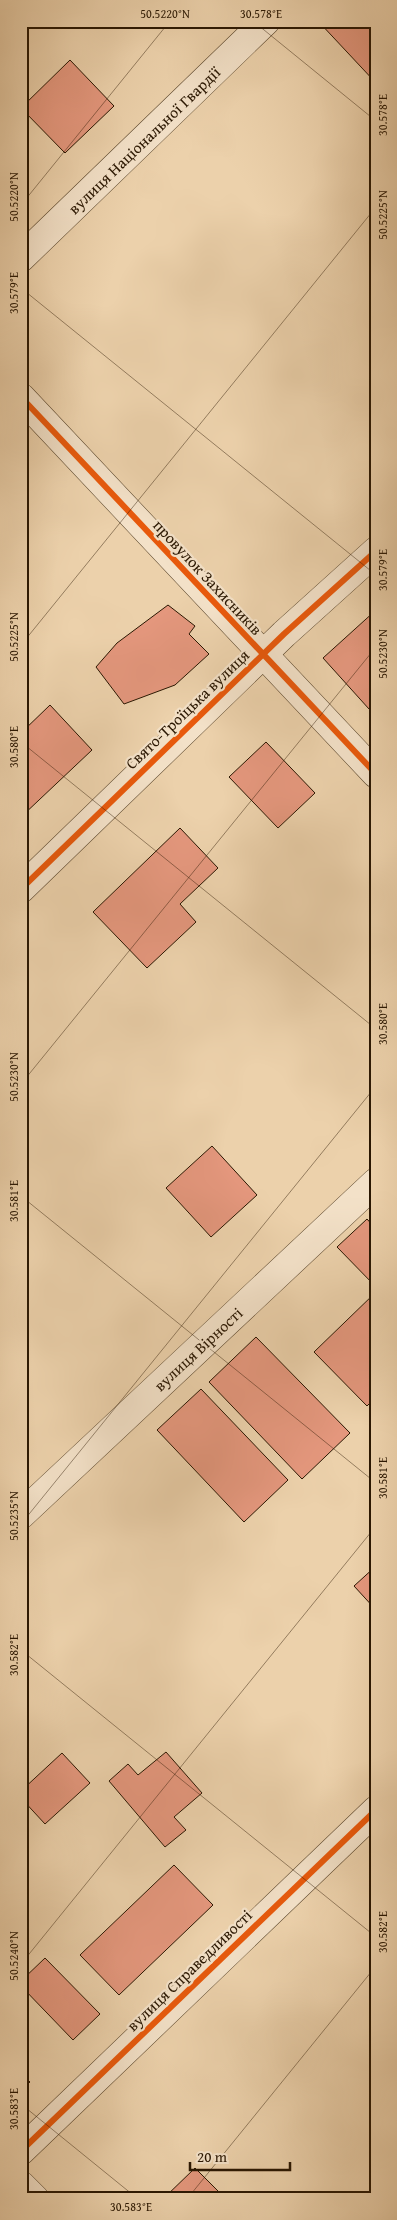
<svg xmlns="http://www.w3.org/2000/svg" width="397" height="2220" font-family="'Gentium Book Plus',serif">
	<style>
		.building { fill: #e4977d; stroke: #2a1702 }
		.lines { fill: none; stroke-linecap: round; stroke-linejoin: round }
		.minor-casing { stroke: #5a462c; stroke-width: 29 }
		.minor { stroke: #f3e1c8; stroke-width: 28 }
		.cycleway-casing { stroke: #f3e1c8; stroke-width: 9 }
		.cycleway { stroke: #e8590c; stroke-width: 6 }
		.ticks { fill: none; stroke: #2a1702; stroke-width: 1; stroke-opacity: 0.45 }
		.labels { text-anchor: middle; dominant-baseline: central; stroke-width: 4.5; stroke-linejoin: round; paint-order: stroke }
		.street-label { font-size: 16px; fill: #2a1702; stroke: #f3e1c8 }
		.neatline { fill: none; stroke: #2a1702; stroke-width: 2 }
		.ticks-label { font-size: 12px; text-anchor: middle; fill: #2a1702 }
	</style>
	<rect width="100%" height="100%" fill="#ecd1ab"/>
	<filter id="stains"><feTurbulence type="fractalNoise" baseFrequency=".004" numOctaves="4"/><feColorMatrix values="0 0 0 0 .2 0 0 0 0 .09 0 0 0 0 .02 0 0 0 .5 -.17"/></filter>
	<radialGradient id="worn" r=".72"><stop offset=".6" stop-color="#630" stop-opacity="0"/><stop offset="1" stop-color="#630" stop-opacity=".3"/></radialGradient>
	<g class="building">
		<polygon points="318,21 376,21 376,83"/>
		<polygon points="70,60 114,106 65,153 21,108"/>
		<polygon points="168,605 195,626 189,634 209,654 175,685 124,704 96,667 117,643"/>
		<polygon points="376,610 376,703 369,709 323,658"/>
		<polygon points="50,705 92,750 21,817 21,733"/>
		<polygon points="266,742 315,793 278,828 229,777"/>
		<polygon points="180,828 218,868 180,904 196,922 147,968 93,912"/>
		<polygon points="212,1146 257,1195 211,1237 166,1188"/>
		<polygon points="367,1219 376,1229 376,1287 337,1247"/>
		<polygon points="376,1292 376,1397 367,1406 314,1352"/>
		<polygon points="256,1337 350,1433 302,1479 209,1382"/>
		<polygon points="201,1389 288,1480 244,1522 157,1430"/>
		<polygon points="376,1566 376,1610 354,1586"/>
		<polygon points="166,1752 202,1793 174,1817 186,1830 165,1847 109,1781 128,1764 138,1775"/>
		<polygon points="62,1753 90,1783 45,1824 21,1798 21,1791"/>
		<polygon points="174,1865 213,1905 119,1995 80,1955"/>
		<polygon points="45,1958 100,2014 73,2040 21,1986 21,1981"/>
		<polygon points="21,2073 30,2082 21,2090"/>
		<polygon points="195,2168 226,2199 163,2199"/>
	</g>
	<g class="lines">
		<g class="minor-casing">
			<g id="minor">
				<polyline points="21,258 266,21"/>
				<polyline points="21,397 376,774"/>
				<polyline points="21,889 284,634 376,551"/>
				<polyline points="21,1515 376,1182"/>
				<polyline points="21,2151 376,1810"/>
				<polyline points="21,2185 35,2199"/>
			</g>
		</g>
		<use href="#minor" class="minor"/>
		<g class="cycleway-casing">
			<g id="cycleway">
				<polyline points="21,397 376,774"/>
				<polyline points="21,889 284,634 376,551"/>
				<polyline points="21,2151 376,1810"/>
			</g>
		</g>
		<use href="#cycleway" class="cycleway"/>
	</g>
	<path class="ticks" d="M253,21L376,121M21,205L170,21M21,288L376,575M21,645L376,207M21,742L376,1029M21,1084L376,647M21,1196L376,1483M21,1524L376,1086M21,1650L376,1937M21,1964L376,1526M21,2104L138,2199M187,2199L376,1966"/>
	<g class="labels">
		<g class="street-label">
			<text transform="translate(144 140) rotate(-44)">вулиця Національної Гвардії</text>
			<text transform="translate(208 577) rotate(47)">провулок Захисників</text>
			<text transform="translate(187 709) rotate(-44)">Свято-Троїцька вулиця</text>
			<text transform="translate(198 1349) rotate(-43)">вулиця Вірності</text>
			<text transform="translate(189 1970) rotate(-44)">вулиця Справедливості</text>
		</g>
	</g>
	<rect width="397" height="2220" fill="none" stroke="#ecd1ab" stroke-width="55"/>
	<path d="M190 2162v8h100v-8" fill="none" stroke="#2a1702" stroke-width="2.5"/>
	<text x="197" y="2162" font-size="15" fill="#2a1702" stroke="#f3e1c8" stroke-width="4" paint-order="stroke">20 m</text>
	<rect x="28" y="28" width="342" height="2164" class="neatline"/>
	<g class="ticks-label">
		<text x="165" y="18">50.5220°N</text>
		<text x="261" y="18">30.578°E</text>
		<text transform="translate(383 115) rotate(-90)" y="4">30.578°E</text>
		<text transform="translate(14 197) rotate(-90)" y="4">50.5220°N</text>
		<text transform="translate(383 215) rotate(-90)" y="4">50.5225°N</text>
		<text transform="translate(14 293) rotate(-90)" y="4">30.579°E</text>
		<text transform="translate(383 570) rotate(-90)" y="4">30.579°E</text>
		<text transform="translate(14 637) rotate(-90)" y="4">50.5225°N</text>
		<text transform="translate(383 654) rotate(-90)" y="4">50.5230°N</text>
		<text transform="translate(14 747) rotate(-90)" y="4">30.580°E</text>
		<text transform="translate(383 1024) rotate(-90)" y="4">30.580°E</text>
		<text transform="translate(14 1077) rotate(-90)" y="4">50.5230°N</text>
		<text transform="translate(14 1201) rotate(-90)" y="4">30.581°E</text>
		<text transform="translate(383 1478) rotate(-90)" y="4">30.581°E</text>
		<text transform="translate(14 1516) rotate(-90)" y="4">50.5235°N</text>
		<text transform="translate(14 1655) rotate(-90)" y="4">30.582°E</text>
		<text transform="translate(383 1932) rotate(-90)" y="4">30.582°E</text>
		<text transform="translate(14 1956) rotate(-90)" y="4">50.5240°N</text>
		<text transform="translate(14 2109) rotate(-90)" y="4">30.583°E</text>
		<text x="131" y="2211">30.583°E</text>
	</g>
	<rect width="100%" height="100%" filter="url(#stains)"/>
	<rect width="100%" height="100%" fill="url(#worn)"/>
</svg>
